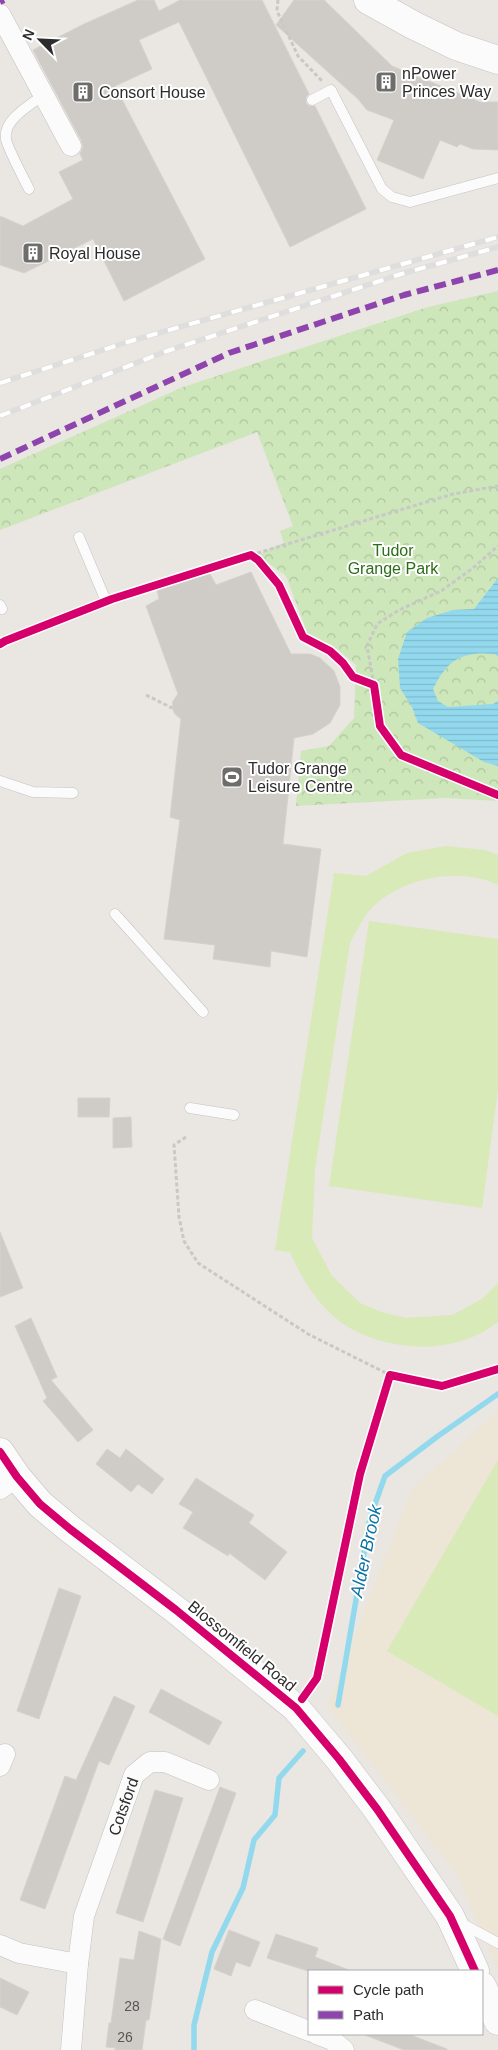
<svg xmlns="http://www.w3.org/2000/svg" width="498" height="2050" font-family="Helvetica,sans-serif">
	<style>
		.education { fill: #ede5d6 }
		.forest { fill: url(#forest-crowns) }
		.pitch { fill: #d8eab7 }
		.water { fill: url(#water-rules) }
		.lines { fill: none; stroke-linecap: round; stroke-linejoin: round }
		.stream { stroke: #93d9ee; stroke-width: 5.5 }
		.building { fill: #cfccc8; stroke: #d5d2ce }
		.lane-casing { stroke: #c4c3c3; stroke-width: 11 }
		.street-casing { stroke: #c4c3c3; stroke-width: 21 }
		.secondary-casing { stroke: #c4c3c3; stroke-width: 29 }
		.path { stroke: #c8c8c7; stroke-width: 3; stroke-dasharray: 4 2.5; stroke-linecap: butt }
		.lane { stroke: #fcfbfb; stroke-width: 10 }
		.street { stroke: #fcfbfb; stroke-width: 20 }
		.secondary { stroke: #fcfbfb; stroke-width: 28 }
		.rail-casing { stroke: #dededf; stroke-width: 5.5 }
		.rail { stroke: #fff; stroke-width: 4; stroke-dasharray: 11; stroke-linecap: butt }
		.quiet { stroke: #8e44ad; stroke-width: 6; stroke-dasharray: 12 6; stroke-linecap: butt }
		.cycleway-casing { stroke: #fff; stroke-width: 11 }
		.cycleway { stroke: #d6006c; stroke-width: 8 }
		.labels { text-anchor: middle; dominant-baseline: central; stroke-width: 4; stroke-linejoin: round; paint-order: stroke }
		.number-label { font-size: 14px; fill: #565655 }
		.poi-label { font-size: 16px; fill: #2c2c2c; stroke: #fff; text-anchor: start }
		.park-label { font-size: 16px; fill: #2c6d18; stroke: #fff }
		.street-label { font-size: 16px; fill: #2c2c2c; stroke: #fff }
		.water-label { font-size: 18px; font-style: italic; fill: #0972a3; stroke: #fff }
	</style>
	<defs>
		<pattern id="forest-crowns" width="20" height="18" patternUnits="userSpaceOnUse" patternTransform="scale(1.25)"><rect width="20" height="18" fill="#cde6ba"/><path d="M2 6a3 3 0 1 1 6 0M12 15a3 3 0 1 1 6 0" fill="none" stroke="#b0c5a0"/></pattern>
		<pattern id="water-rules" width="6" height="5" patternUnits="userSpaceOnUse" patternTransform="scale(1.25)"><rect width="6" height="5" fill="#93d9ee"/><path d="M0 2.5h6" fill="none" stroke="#7fbacc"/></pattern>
	</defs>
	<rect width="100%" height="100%" fill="#eae6e2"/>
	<polygon class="education" points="498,1411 498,1970 456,1873 327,1706 412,1489"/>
	<polygon class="forest" points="498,291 498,801 446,798 296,806 301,751 329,746 354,718 356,665 332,645 308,635 286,576 257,555 284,543 280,531 293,526 257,432 0,530 0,469 183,387 428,307"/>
	<g class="pitch">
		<path d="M446,846L485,850L498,855V885C458,865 392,879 365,916C360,924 355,934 350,943L315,1169L312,1238L332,1276L360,1303L381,1312L406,1318L452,1315L482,1299L498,1283V1322C456,1356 386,1353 342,1323C318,1306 302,1279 290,1252L275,1250L334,873L366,876L407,853Z"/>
		<polygon points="369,921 498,939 498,1090 482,1208 329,1186"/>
		<polygon points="498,1460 498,1716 387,1651"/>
	</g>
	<path class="water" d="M498,578V657L495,654C462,651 448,659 433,689L438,701L448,707L493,704L498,701V766L484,762L418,723L412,707L400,688L398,659L407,632L427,618L453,610L474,609Z"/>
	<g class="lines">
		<g class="stream">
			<polyline points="338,1705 370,1518 385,1476 438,1436 498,1394"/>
			<polyline points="194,2050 194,2025 212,1952 243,1888 254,1840 275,1815 279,1778 303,1751"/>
		</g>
	</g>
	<g class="building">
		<polygon points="138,0 154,0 159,11 180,0 262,0 309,94 306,97 306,103 309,106 315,106 366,209 290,247 179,22 139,40 152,69 115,86 205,259 124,301 93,239 24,273 0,265 0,216 23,226 73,199 59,172 83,160 80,154 83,147 81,140 33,50 84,24"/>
		<polygon points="294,0 324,0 392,66 480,102 498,102 498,150 473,149 460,144 457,147 440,140 423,179 377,160 394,120 367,110 358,99 276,25"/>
		<polygon points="209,572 216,585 251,572 291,654 310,654 320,658 334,671 340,687 340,705 330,723 313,734 294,738 283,844 321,849 307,957 271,951 270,967 213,959 215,945 164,939 180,820 170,817 181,719 175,714 172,708 173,701 178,694 146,606 159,599 157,589"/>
		<polygon points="78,1098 110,1098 109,1117 78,1117"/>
		<polygon points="131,1117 132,1147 113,1148 113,1118"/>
		<polygon points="0,1232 23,1288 0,1297"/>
		<polygon points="31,1318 57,1377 51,1380 93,1430 78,1442 43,1401 47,1398 15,1326"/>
		<polygon points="107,1449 120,1458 126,1449 164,1479 152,1494 138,1484 131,1492 96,1464"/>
		<polygon points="196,1478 254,1515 249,1523 287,1552 265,1580 229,1553 228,1556 183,1528 193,1512 179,1504"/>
		<polygon points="59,1588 81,1596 39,1719 17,1711"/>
		<polygon points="161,1689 222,1722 209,1745 149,1712"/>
		<polygon points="114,1696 135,1706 109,1765 99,1761 45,1909 20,1900 65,1776 76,1780"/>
		<polygon points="220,1787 236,1793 180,1946 163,1939"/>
		<polygon points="155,1790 183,1798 143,1922 116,1913"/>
		<polygon points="229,1930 260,1942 250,1967 236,1962 231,1976 214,1969"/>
		<polygon points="139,1931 161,1939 149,2020 146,2020 142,2050 115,2050 116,2048 106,2047 109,2023 111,2023 120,1958 134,1960"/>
		<polygon points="276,1934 318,1948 315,1957 349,1970 349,1971 308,1971 267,1958"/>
		<polygon points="0,1978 29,1992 17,2015 0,2007"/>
		<polygon points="365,2034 408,2034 447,2049 447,2050 404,2050 365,2035"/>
	</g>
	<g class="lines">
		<g class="lane-casing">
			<g id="lane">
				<polyline points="312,100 331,90 382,189 392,197 410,202 498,178"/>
				<path d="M29,189C24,179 7,147 6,139C3,119 31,105 43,95"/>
				<polyline points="79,537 106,601"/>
				<polyline points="0,605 2,609"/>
				<polyline points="0,781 33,792 73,793"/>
				<polyline points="115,914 203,1012"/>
				<polyline points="190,1108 234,1115"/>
				<polyline points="459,1922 498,1943"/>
			</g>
		</g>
		<g class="street-casing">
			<g id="street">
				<polyline points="0,14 71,146"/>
				<polyline points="0,1489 17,1477"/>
				<polyline points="0,1766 5,1754"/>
				<polyline points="0,1945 19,1953 78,1964"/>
				<polyline points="255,2010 309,2031"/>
				<polyline points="316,2034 332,2040 344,2050"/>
				<path id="s1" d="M71,2050L78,1964L84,1916L134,1775L150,1762H165L209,1780"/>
			</g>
		</g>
		<g class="secondary-casing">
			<g id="secondary">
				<polyline points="368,0 413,25 456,46 498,60"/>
				<polyline points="0,1452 17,1477 40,1504 70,1529 176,1610 296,1708 339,1759 377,1809 450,1916 475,1971"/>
				<polyline points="482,1986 498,2021"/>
			</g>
		</g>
		<g class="path">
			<polyline points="278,0 277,11 298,56 322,81"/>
			<polyline points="251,555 453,494 498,486"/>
			<polyline points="374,685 367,646 377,624 399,610 441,591 473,568 498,546"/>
			<polyline points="146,695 172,708"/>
			<polyline points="186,1137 174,1145 179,1217 184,1241 198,1263 308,1334 390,1375"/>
		</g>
		<use href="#lane" class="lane"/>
		<use href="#street" class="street"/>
		<use href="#secondary" class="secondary"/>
		<g class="rail-casing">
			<g id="rail">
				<polyline points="0,383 134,340 498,237"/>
				<polyline points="0,416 167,351 401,274 498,247"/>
			</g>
		</g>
		<use href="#rail" class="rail"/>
		<g class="quiet">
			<polyline points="0,2 4,0"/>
			<polyline points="0,459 229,353 404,295 498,270"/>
		</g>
		<g class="cycleway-casing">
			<g id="cycleway">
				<polyline points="0,644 5,641 112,599 251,555 258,560 279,585 303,637 330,651 343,663 353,677 374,685 380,726 401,755 498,795"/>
				<polyline points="0,1452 17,1477 40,1504 70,1529 176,1610 296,1708 339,1759 377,1809 450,1916 475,1971"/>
				<polyline points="302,1699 317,1678 360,1474 390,1375 442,1386 498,1369"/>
			</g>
		</g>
		<use href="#cycleway" class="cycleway"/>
	</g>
	<defs>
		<g id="building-square" transform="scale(1.125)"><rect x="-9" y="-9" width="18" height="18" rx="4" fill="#6e6d6c" stroke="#fff"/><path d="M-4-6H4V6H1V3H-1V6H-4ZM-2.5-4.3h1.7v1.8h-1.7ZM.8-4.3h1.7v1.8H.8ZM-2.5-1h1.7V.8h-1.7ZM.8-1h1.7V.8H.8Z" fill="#fff"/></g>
		<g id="stadium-square" transform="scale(1.125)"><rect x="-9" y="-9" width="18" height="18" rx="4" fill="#6e6d6c" stroke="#fff"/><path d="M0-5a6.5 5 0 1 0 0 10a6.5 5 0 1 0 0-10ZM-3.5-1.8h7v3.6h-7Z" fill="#fff"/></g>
	</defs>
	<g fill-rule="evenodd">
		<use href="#building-square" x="386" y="82"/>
		<use href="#building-square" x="83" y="92"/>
		<use href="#building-square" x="33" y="253"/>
		<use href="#stadium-square" x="232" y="777"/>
	</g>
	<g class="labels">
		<g class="number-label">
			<text x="132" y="2006">28</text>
			<text x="125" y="2037">26</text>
		</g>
		<g class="poi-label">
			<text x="402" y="73">nPower<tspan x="402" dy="18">Princes Way</tspan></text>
			<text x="99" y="92">Consort House</text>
			<text x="49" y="253">Royal House</text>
			<text x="248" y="768">Tudor Grange<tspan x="248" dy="18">Leisure Centre</tspan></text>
		</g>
		<g class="park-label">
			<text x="393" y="550">Tudor<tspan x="393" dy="18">Grange Park</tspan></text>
		</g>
		<g class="street-label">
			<text transform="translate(242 1646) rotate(39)">Blossomfield Road</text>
			<text stroke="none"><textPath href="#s1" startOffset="251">Cotsford</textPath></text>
		</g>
		<g class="water-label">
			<text transform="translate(366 1551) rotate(-78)">Alder Brook</text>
		</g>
	</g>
	<rect x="308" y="1970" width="175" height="65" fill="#ffffff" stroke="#ababab"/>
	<rect x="318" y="1986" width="25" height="8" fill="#d6006c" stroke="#ababab"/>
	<text x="353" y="1995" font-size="15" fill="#2c2c2c">Cycle path</text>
	<rect x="318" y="2011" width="25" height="8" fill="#8e44ad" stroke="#ababab"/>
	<text x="353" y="2020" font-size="15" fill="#2c2c2c">Path</text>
	<g transform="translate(40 40) rotate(294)" stroke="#ffffff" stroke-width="4" paint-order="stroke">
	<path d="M0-4L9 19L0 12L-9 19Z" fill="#2c2c2c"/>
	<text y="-8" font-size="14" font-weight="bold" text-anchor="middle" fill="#2c2c2c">N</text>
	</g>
</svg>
